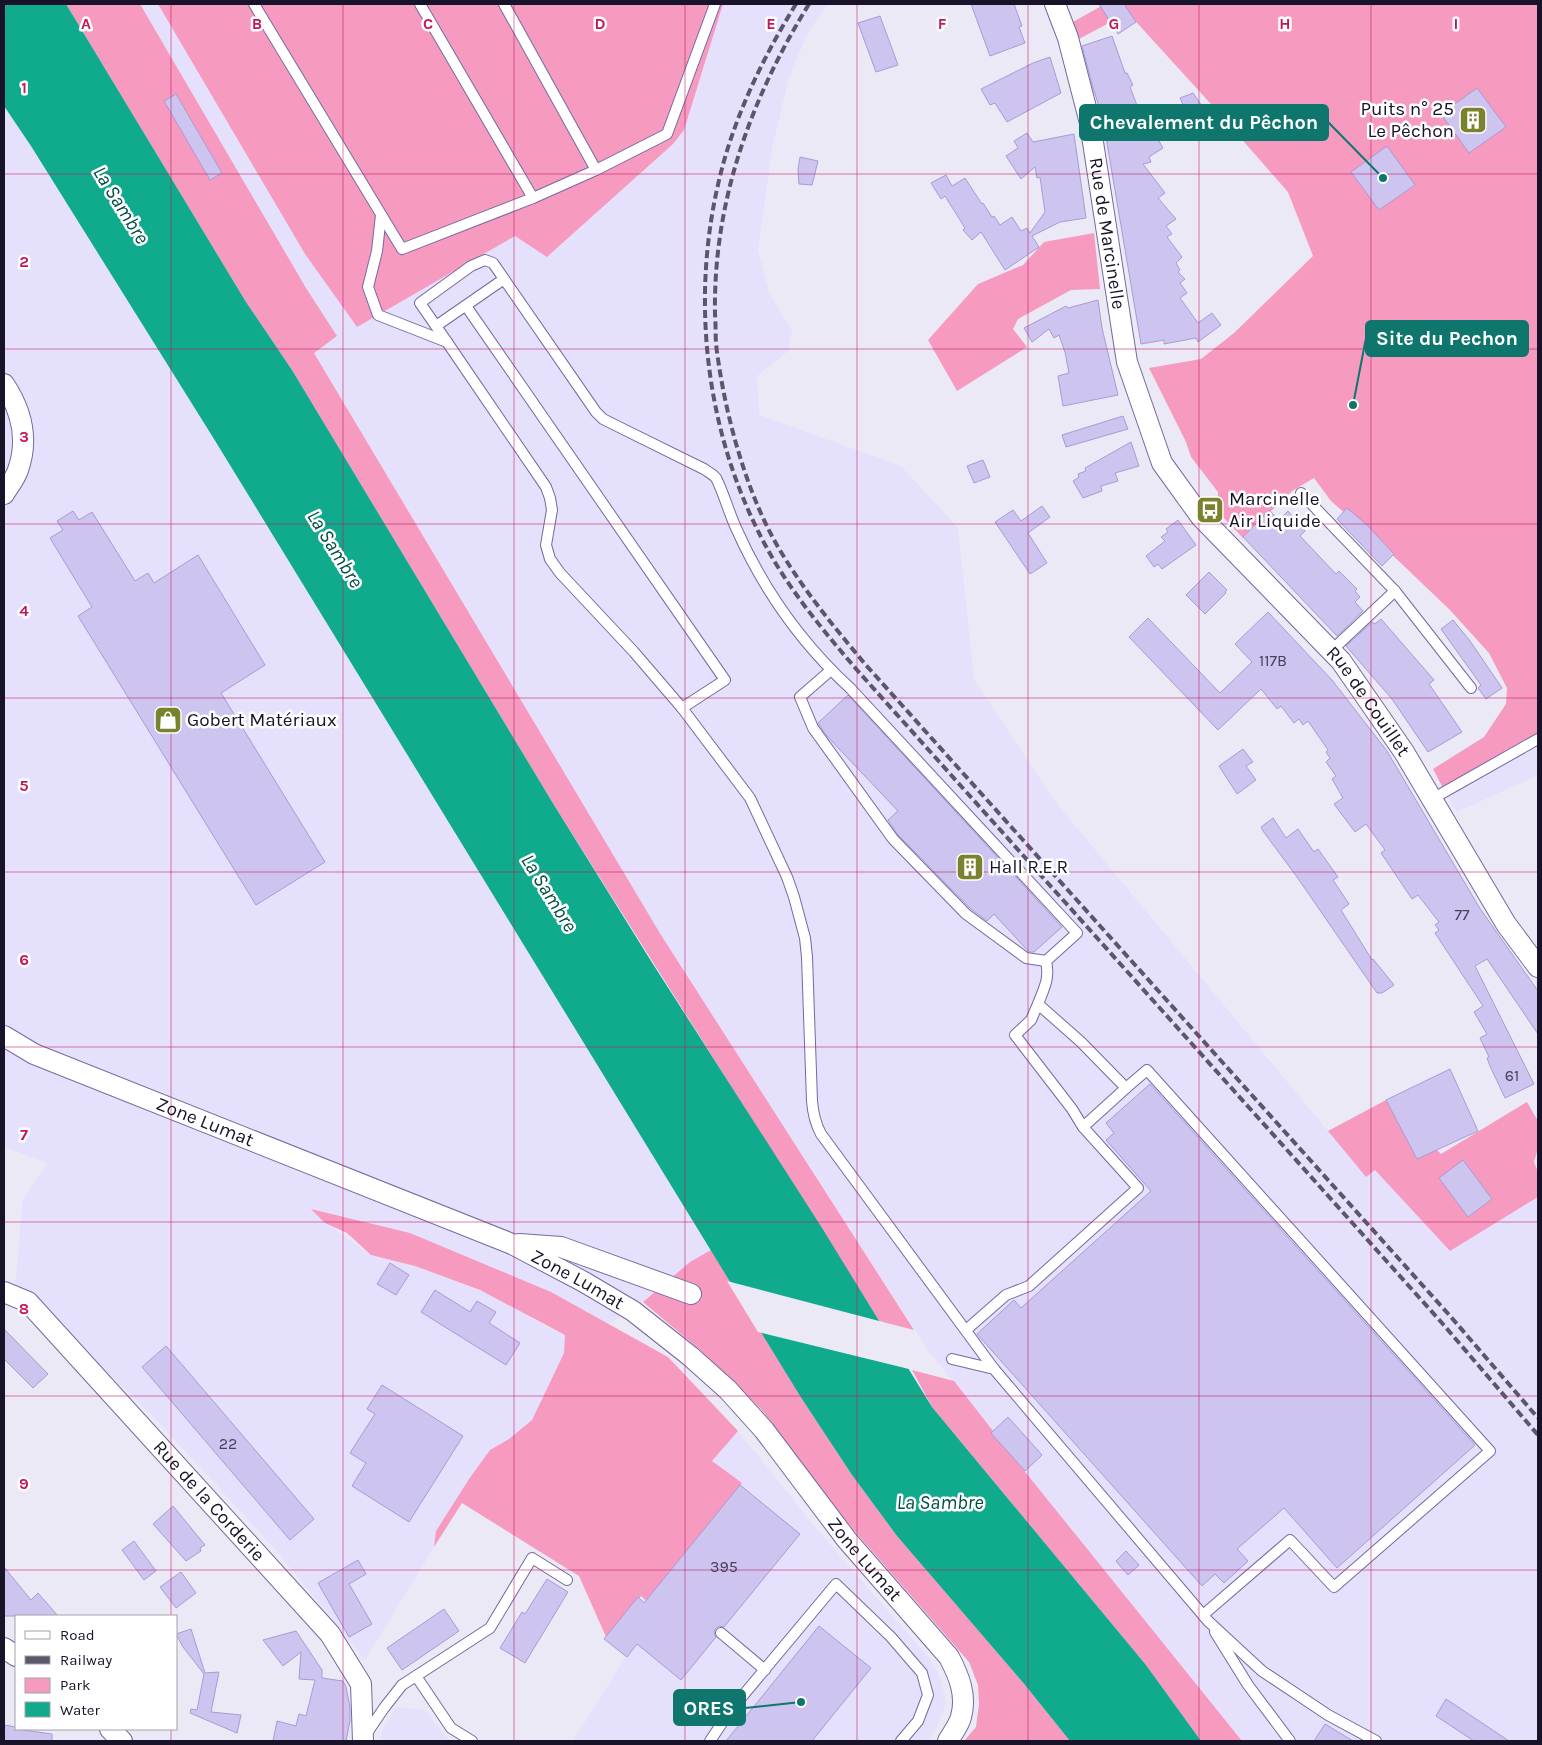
<svg xmlns="http://www.w3.org/2000/svg" width="1542" height="1745" font-family="Karla,sans-serif">
	<style>
		.built { fill: #e5e0fc }
		.green { fill: #f69ac0 }
		.water { fill: #10aa8c }
		.pier { fill: #ebe9f6 }
		.building { fill: #cdc4f0; stroke: #a89bd6 }
		.lines { fill: none; stroke-linecap: round; stroke-linejoin: round }
		.service-casing { stroke: #7569a0; stroke-width: 12 }
		.minor-casing { stroke: #7569a0; stroke-width: 22 }
		.service { stroke: #fff; stroke-width: 10 }
		.minor { stroke: #fff; stroke-width: 20 }
		.rail { stroke: #5b576a; stroke-width: 4; stroke-dasharray: 8 4; stroke-linecap: butt }
		.grid { fill: none; stroke: #c2185b; stroke-width: 1; stroke-opacity: 0.55 }
		.labels { text-anchor: middle; dominant-baseline: central; stroke-width: 5; stroke-linejoin: round; paint-order: stroke }
		.number-label { font-size: 16px; fill: #453f5a }
		.poi-label { font-size: 19px; fill: #181328; stroke: #fff; text-anchor: start }
		.street-label { font-size: 19px; fill: #181328; stroke: #fff }
		.water-label { font-size: 20px; font-style: italic; fill: #005041; stroke: #fff }
		.grid-label { font-size: 16px; text-anchor: middle; font-weight: bold; fill: #c2185b; stroke: #fff; stroke-width: 5; stroke-linejoin: round; paint-order: stroke }
		.leader { fill: none; stroke: #0f766e; stroke-width: 2 }
		.callout-dot { fill: #0f766e; stroke: #fff; stroke-width: 2 }
		.callout { fill: #0f766e; stroke: #0f766e; stroke-width: 2 }
		.callout-label { font-size: 20px; text-anchor: middle; font-weight: bold; fill: #fff }
	</style>
	<rect width="100%" height="100%" fill="#ebe9f6"/>
	<g class="built">
		<polygon points="140,4 158,4 305,254 357,327 515,236 548,257 673,144 684,130 723,4 827,4 808,33 789,77 772,149 758,250 770,295 792,330 788,351 757,376 759,415 901,466 958,528 974,679 1054,800 1366,1177 1375,1169 1450,1251 1538,1197 1538,1741 1242,1741 1018,1463 927,1349 661,935 314,352 337,336 306,288"/>
		<polygon points="4,106 31,146 214,439 711,1250 690,1262 638,1306 608,1324 410,1233 312,1209 325,1223 371,1255 415,1266 491,1295 547,1327 565,1335 564,1353 532,1420 509,1439 490,1450 469,1479 436,1531 434,1547 365,1660 275,1549 154,1417 15,1287 23,1199 48,1163 4,1147"/>
		<polygon points="1538,738 1538,775 1457,812 1443,788"/>
		<polygon points="738,1431 821,1534 930,1659 941,1679 946,1704 936,1729 927,1741 573,1741 627,1655 607,1639 641,1596 647,1600 741,1483 712,1461"/>
		<polygon points="396,1707 425,1710 448,1739 452,1741 380,1741 382,1732"/>
	</g>
	<g class="green">
		<polygon points="66,4 140,4 306,288 337,336 314,353 661,935 914,1330 879,1321 554,805 292,370 246,302"/>
		<polygon points="158,4 723,4 684,130 673,144 547,257 515,236 357,327 305,254"/>
		<polygon points="1105,4 1538,4 1538,738 1443,788 1433,769 1484,737 1506,704 1507,688 1489,653 1449,609 1385,548 1331,501 1314,478 1292,491 1243,538 1218,512 1218,492 1191,457 1186,442 1149,368 1201,359 1234,333 1313,256 1288,192 1210,103 1128,13 1077,40 1071,23"/>
		<polygon points="1094,233 1100,289 1071,290 1018,319 1013,329 1027,347 957,391 928,340 978,284 1023,265 1044,242"/>
		<polygon points="1386,1100 1441,1154 1527,1102 1538,1121 1538,1148 1534,1162 1538,1172 1538,1197 1450,1251 1375,1170 1366,1177 1328,1131"/>
		<polygon points="311,1209 410,1233 551,1292 668,1357 738,1431 712,1461 742,1483 647,1601 641,1596 607,1639 579,1576 462,1503 434,1547 436,1531 469,1479 490,1450 509,1439 532,1420 564,1353 565,1335 480,1290 415,1266 371,1255 347,1233 325,1223"/>
		<polygon points="711,1250 800,1396 852,1475 897,1536 1025,1685 1070,1741 964,1741 976,1727 979,1704 978,1685 969,1662 844,1519 761,1409 699,1349 643,1302 690,1262"/>
		<polygon points="912,1370 954,1381 1018,1463 1242,1741 1201,1741 1146,1665 932,1407"/>
	</g>
	<polygon class="water" points="4,4 66,4 246,302 292,370 554,805 651,961 822,1228 932,1407 1146,1665 1201,1741 1070,1741 1025,1685 897,1536 852,1475 800,1396 214,439 31,146 4,106"/>
	<polygon class="pier" points="727,1281 883,1322 913,1370 758,1332"/>
	<g class="building">
		<polygon points="971,4 1014,4 1022,26 1019,27 1025,43 990,56"/>
		<polygon points="1099,4 1124,4 1136,22 1118,34"/>
		<polygon points="880,16 898,65 876,72 858,23"/>
		<polygon points="1112,36 1125,73 1127,73 1133,85 1130,87 1141,116 1143,127 1157,121 1159,127 1168,123 1173,135 1159,141 1163,148 1149,157 1151,162 1143,164 1165,193 1158,198 1176,219 1166,226 1172,234 1167,237 1182,257 1176,263 1180,270 1178,272 1185,279 1180,283 1187,293 1180,298 1198,323 1212,313 1221,325 1198,342 1196,338 1164,344 1164,340 1141,344 1106,137 1109,136 1093,88 1082,46"/>
		<polygon points="1050,57 1061,93 1007,122 995,103 990,105 981,89 1033,63"/>
		<polygon points="1477,88 1506,127 1469,153 1441,114"/>
		<polygon points="1193,93 1202,106 1187,113 1180,98"/>
		<polygon points="176,94 222,173 210,180 164,101"/>
		<polygon points="1027,133 1033,142 1074,134 1086,218 1060,222 1032,236 1039,247 1005,270 981,232 972,240 963,230 965,228 945,196 941,199 931,183 946,175 952,186 965,178 982,204 983,203 992,217 994,216 1000,225 1012,217 1021,231 1027,228 1030,233 1045,212 1040,177 1037,178 1035,167 1021,179 1006,156 1018,148 1014,141"/>
		<polygon points="1387,146 1415,185 1379,210 1351,172"/>
		<polygon points="800,157 818,161 812,185 799,184 798,169"/>
		<polygon points="1098,300 1102,328 1118,395 1063,406 1058,376 1069,373 1065,352 1059,335 1054,338 1049,329 1032,342 1024,328 1066,306 1068,308"/>
		<polygon points="1123,416 1128,429 1066,447 1062,435"/>
		<polygon points="1131,442 1139,466 1115,473 1118,481 1101,486 1102,491 1083,498 1073,481 1079,477 1078,474 1086,471 1085,468"/>
		<polygon points="983,460 990,477 974,483 967,466"/>
		<polygon points="1042,506 1050,517 1028,533 1047,563 1030,574 995,522 1013,510 1021,521"/>
		<polygon points="1347,508 1367,525 1394,554 1382,566 1337,519"/>
		<polygon points="1269,510 1279,520 1288,511 1305,531 1300,536 1336,574 1339,571 1357,589 1355,591 1360,597 1355,602 1363,611 1337,636 1243,537"/>
		<polygon points="73,511 79,520 92,512 135,581 148,573 154,583 198,555 265,665 221,693 325,862 256,905 78,616 92,607 50,538 63,530 57,521"/>
		<polygon points="1178,520 1196,545 1162,569 1158,564 1154,567 1146,556 1165,541 1161,537 1168,532 1166,529"/>
		<polygon points="1209,572 1227,590 1225,592 1226,593 1205,614 1186,595"/>
		<polygon points="1268,612 1332,680 1387,751 1479,907 1538,991 1538,1034 1487,959 1475,966 1534,1084 1505,1098 1490,1066 1487,1058 1489,1057 1480,1038 1487,1034 1474,1012 1483,1006 1435,933 1439,930 1435,925 1439,922 1418,895 1412,899 1381,853 1385,850 1366,824 1355,832 1334,804 1343,798 1332,779 1336,776 1326,762 1330,758 1326,752 1328,750 1308,721 1303,725 1299,719 1294,723 1281,706 1277,709 1261,689 1218,730 1129,637 1148,618 1220,693 1252,662 1235,644"/>
		<polygon points="1381,619 1434,680 1429,684 1462,732 1428,752 1392,699 1346,646 1372,622 1375,624"/>
		<polygon points="1453,620 1470,641 1502,688 1486,699 1478,688 1481,685 1441,629"/>
		<polygon points="848,695 1062,927 1034,952 1029,952 994,914 987,921 971,909 898,835 888,820 898,811 826,735 818,723"/>
		<polygon points="1243,749 1253,762 1246,766 1256,780 1237,794 1219,766"/>
		<polygon points="1273,818 1286,838 1298,829 1314,852 1318,849 1338,877 1333,880 1349,904 1341,910 1372,960 1373,959 1394,985 1382,993 1377,993 1297,877 1263,831 1261,827"/>
		<polygon points="1450,1069 1478,1131 1417,1159 1386,1100"/>
		<polygon points="1150,1084 1475,1445 1337,1568 1284,1508 1237,1549 1248,1561 1224,1583 1215,1574 1202,1586 977,1334 1014,1300 1021,1308 1151,1191 1106,1140 1114,1133 1106,1123"/>
		<polygon points="1463,1160 1492,1199 1468,1217 1439,1178"/>
		<polygon points="390,1263 409,1275 396,1295 377,1284"/>
		<polygon points="435,1290 470,1312 477,1301 496,1312 489,1323 520,1343 506,1365 421,1312"/>
		<polygon points="4,1329 48,1374 33,1388 4,1359"/>
		<polygon points="166,1346 314,1519 290,1540 142,1367"/>
		<polygon points="382,1385 463,1436 409,1522 352,1486 366,1463 350,1453 375,1414 367,1409"/>
		<polygon points="1008,1417 1042,1455 1025,1471 991,1433"/>
		<polygon points="740,1485 800,1534 724,1627 719,1626 715,1629 714,1632 716,1637 681,1680 637,1644 627,1657 604,1639 638,1597 644,1603"/>
		<polygon points="173,1506 205,1545 200,1548 201,1551 186,1561 153,1524"/>
		<polygon points="134,1541 156,1571 144,1580 122,1550"/>
		<polygon points="1126,1551 1139,1565 1128,1575 1116,1561"/>
		<polygon points="358,1560 366,1574 349,1584 372,1624 349,1637 318,1583"/>
		<polygon points="4,1567 31,1600 38,1593 58,1616 4,1616"/>
		<polygon points="181,1572 196,1593 176,1608 160,1587"/>
		<polygon points="547,1579 568,1592 525,1663 500,1648 522,1612 525,1614"/>
		<polygon points="444,1609 459,1631 402,1670 387,1648"/>
		<polygon points="819,1626 871,1668 812,1741 726,1741"/>
		<polygon points="191,1629 205,1673 219,1672 211,1712 241,1715 237,1733 190,1713 191,1709 197,1710 204,1674 183,1647 176,1634"/>
		<polygon points="296,1631 322,1670 322,1678 343,1681 346,1687 350,1707 350,1721 346,1741 273,1741 277,1721 296,1726 299,1714 306,1716 315,1680 299,1679 301,1652 283,1666 263,1640"/>
		<polygon points="1446,1699 1509,1741 1474,1741 1436,1716"/>
		<polygon points="1325,1724 1353,1741 1314,1741"/>
		<polygon points="4,1725 16,1727 16,1729 52,1734 52,1741 4,1741"/>
	</g>
	<g class="lines">
		<g class="service-casing">
			<g id="service">
				<polyline points="254,4 402,249 533,198"/>
				<polyline points="420,4 533,198 596,170"/>
				<polyline points="504,4 596,170 667,134 715,4"/>
				<path d="M381,215L377,251L368,287L378,315L447,342L546,487L550,498L552,510L546,545L550,559L560,573L634,652L682,708L750,798L787,877L794,897L805,938L807,957L812,1101C813,1114 815,1123 821,1134L994,1369"/>
				<polyline points="466,306 725,680 682,708"/>
				<polyline points="436,326 504,279"/>
				<path d="M447,342L420,303L471,266L485,260L493,263L596,412L603,419L617,426L704,469C708,472 713,474 716,478C723,491 729,513 736,528C763,589 802,644 851,689L1077,933L1046,961C1050,979 1044,988 1038,1004L1081,1042L1126,1088L1083,1127L1138,1188L1029,1286L1006,1295L966,1330"/>
				<polyline points="1301,493 1395,591 1471,688"/>
				<polyline points="1331,651 1395,591"/>
				<polyline points="831,670 800,697 813,728 893,839 966,914 1026,958 1046,961"/>
				<polyline points="1432,799 1538,739"/>
				<polyline points="1038,1004 1031,1020 1015,1035 1072,1109 1083,1127"/>
				<polyline points="1126,1088 1147,1070 1490,1451 1334,1587 1290,1540 1203,1615"/>
				<polyline points="952,1359 994,1369 1208,1621 1262,1671 1328,1715 1376,1741"/>
				<polyline points="1215,1632 1248,1685 1290,1741"/>
				<polyline points="721,1633 765,1670"/>
				<polyline points="416,1676 490,1628 532,1558 567,1580"/>
				<polyline points="365,1736 384,1708 402,1685 416,1676 451,1728 472,1741"/>
				<polyline points="710,1741 730,1711 836,1584 891,1637 922,1673 928,1695 918,1721 901,1741"/>
			</g>
		</g>
		<g class="minor-casing">
			<g id="minor">
				<path id="s1" d="M1055,4L1068,38L1090,123L1127,362L1162,463L1201,517L1341,661L1404,752L1506,924L1538,967"/>
				<path d="M4,384C22,411 29,439 18,470C15,479 8,487 4,494"/>
				<path id="s2" d="M4,1036L34,1054L512,1244L584,1282L633,1311L690,1356L728,1390L764,1430L847,1540L949,1657C959,1676 967,1695 961,1717C959,1725 952,1734 948,1741"/>
				<polyline points="519,1244 561,1247 691,1294"/>
				<path id="s3" d="M4,1292L28,1302L330,1634L361,1684L363,1741"/>
				<polyline points="4,1648 16,1656"/>
				<polyline points="110,1729 122,1741"/>
			</g>
		</g>
		<use href="#service" class="service"/>
		<use href="#minor" class="minor"/>
		<g class="rail">
			<path d="M796,4C767,51 742,101 726,154C689,279 701,419 760,535C785,585 821,628 857,670L1442,1323L1538,1435"/>
			<path d="M809,4C751,98 713,202 715,314C716,326 715,339 717,352C721,382 727,411 735,440C746,479 760,517 781,552C805,592 835,628 865,664L1451,1317L1538,1418"/>
		</g>
	</g>
	<path class="grid" d="M171,4V1616M343,4V1741M514,4V1741M685,4V1741M857,4V1741M1028,4V1741M1199,4V1741M1371,4V1741M4,174H1538M4,349H1538M4,524H1538M4,698H1538M4,872H1538M4,1047H1538M4,1222H1538M4,1396H1538M4,1570H1538M171,1729V1741"/>
	<defs>
		<g id="building-square" transform="scale(1.4375)"><rect x="-9" y="-9" width="18" height="18" rx="4" fill="#7b822d" stroke="#fff"/><path d="M-4-6H4V6H1V3H-1V6H-4ZM-2.5-4.3h1.7v1.8h-1.7ZM.8-4.3h1.7v1.8H.8ZM-2.5-1h1.7V.8h-1.7ZM.8-1h1.7V.8H.8Z" fill="#fff"/></g>
		<g id="bus-square" transform="scale(1.4375)"><rect x="-9" y="-9" width="18" height="18" rx="4" fill="#7b822d" stroke="#fff"/><path d="M-5-6H5V4H4V6H2V4H-2V6H-4V4H-5ZM-3.5-4V0h7V-4ZM-3.5 1.2v1.5H-2V1.2ZM2 1.2v1.5H3.5V1.2Z" fill="#fff"/></g>
		<g id="shop-square" transform="scale(1.4375)"><rect x="-9" y="-9" width="18" height="18" rx="4" fill="#7b822d" stroke="#fff"/><path d="M-5-2.5h2.3a2.7 3.5 0 0 1 5.4 0H5L5.5 6h-11ZM-1.5-2.5h3a1.5 2.3 0 0 0-3 0Z" fill="#fff"/></g>
	</defs>
	<g fill-rule="evenodd">
		<use href="#building-square" x="1473" y="120"/>
		<use href="#bus-square" x="1210" y="510"/>
		<use href="#shop-square" x="168" y="720"/>
		<use href="#building-square" x="970" y="867"/>
	</g>
	<g class="labels">
		<g class="number-label">
			<text x="1273" y="660">117B</text>
			<text x="1462" y="914">77</text>
			<text x="1512" y="1075">61</text>
			<text x="228" y="1443">22</text>
			<text x="724" y="1566">395</text>
		</g>
		<g class="poi-label">
			<text x="1454" y="109" text-anchor="end">Puits n° 25<tspan x="1454" dy="22">Le Pêchon</tspan></text>
			<text x="1229" y="499">Marcinelle<tspan x="1229" dy="22">Air Liquide</tspan></text>
			<text x="187" y="720">Gobert Matériaux</text>
			<text x="989" y="867">Hall R.E.R</text>
		</g>
		<g class="street-label">
			<text stroke="none"><textPath href="#s1" startOffset="236">Rue de Marcinelle</textPath></text>
			<text stroke="none"><textPath href="#s1" startOffset="789">Rue de Couillet</textPath></text>
			<text stroke="none"><textPath href="#s2" startOffset="219">Zone Lumat</textPath></text>
			<text stroke="none"><textPath href="#s2" startOffset="624">Zone Lumat</textPath></text>
			<text stroke="none"><textPath href="#s3" startOffset="295">Rue de la Corderie</textPath></text>
			<text stroke="none"><textPath href="#s2" startOffset="1029">Zone Lumat</textPath></text>
		</g>
		<g class="water-label">
			<text transform="translate(121 205) rotate(58)">La Sambre</text>
			<text transform="translate(335 549) rotate(58)">La Sambre</text>
			<text transform="translate(549 893) rotate(58)">La Sambre</text>
			<text x="940" y="1502">La Sambre</text>
		</g>
	</g>
	<g class="grid-label">
		<text x="86" y="29">A</text>
		<text x="257" y="29">B</text>
		<text x="428" y="29">C</text>
		<text x="600" y="29">D</text>
		<text x="771" y="29">E</text>
		<text x="942" y="29">F</text>
		<text x="1114" y="29">G</text>
		<text x="1285" y="29">H</text>
		<text x="1456" y="29">I</text>
		<text x="24" y="93">1</text>
		<text x="24" y="267">2</text>
		<text x="24" y="442">3</text>
		<text x="24" y="616">4</text>
		<text x="24" y="791">5</text>
		<text x="24" y="965">6</text>
		<text x="24" y="1140">7</text>
		<text x="24" y="1314">8</text>
		<text x="24" y="1489">9</text>
	</g>
	<path class="leader" d="M1383 178L1328 122M1353 405L1366 338M801 1702L745 1708"/>
	<g class="callout-dot">
		<circle cx="1383" cy="178" r="5"/>
		<circle cx="1353" cy="405" r="5"/>
		<circle cx="801" cy="1702" r="5"/>
	</g>
	<g class="callout">
		<rect x="1080" y="105" width="248" height="35" rx="5"/>
		<rect x="1366" y="321" width="162" height="35" rx="5"/>
		<rect x="674" y="1690" width="71" height="35" rx="5"/>
	</g>
	<g class="callout-label">
		<text x="1204" y="129">Chevalement du Pêchon</text>
		<text x="1447" y="345">Site du Pechon</text>
		<text x="709" y="1715">ORES</text>
	</g>
	<rect width="1542" height="1745" fill="none" stroke="#181328" stroke-width="10"/>
	<rect x="15" y="1615" width="162" height="115" fill="#ffffff" stroke="#a3a1a9"/>
	<rect x="25" y="1631" width="25" height="8" fill="#ffffff" stroke="#a3a1a9"/>
	<text x="60" y="1640" font-size="15" fill="#181328">Road</text>
	<rect x="25" y="1656" width="25" height="8" fill="#5b576a" stroke="#a3a1a9"/>
	<text x="60" y="1665" font-size="15" fill="#181328">Railway</text>
	<rect x="25" y="1678" width="25" height="15" fill="#f69ac0" stroke="#a3a1a9"/>
	<text x="60" y="1690" font-size="15" fill="#181328">Park</text>
	<rect x="25" y="1702" width="25" height="15" fill="#10aa8c" stroke="#a3a1a9"/>
	<text x="60" y="1715" font-size="15" fill="#181328">Water</text>
</svg>
